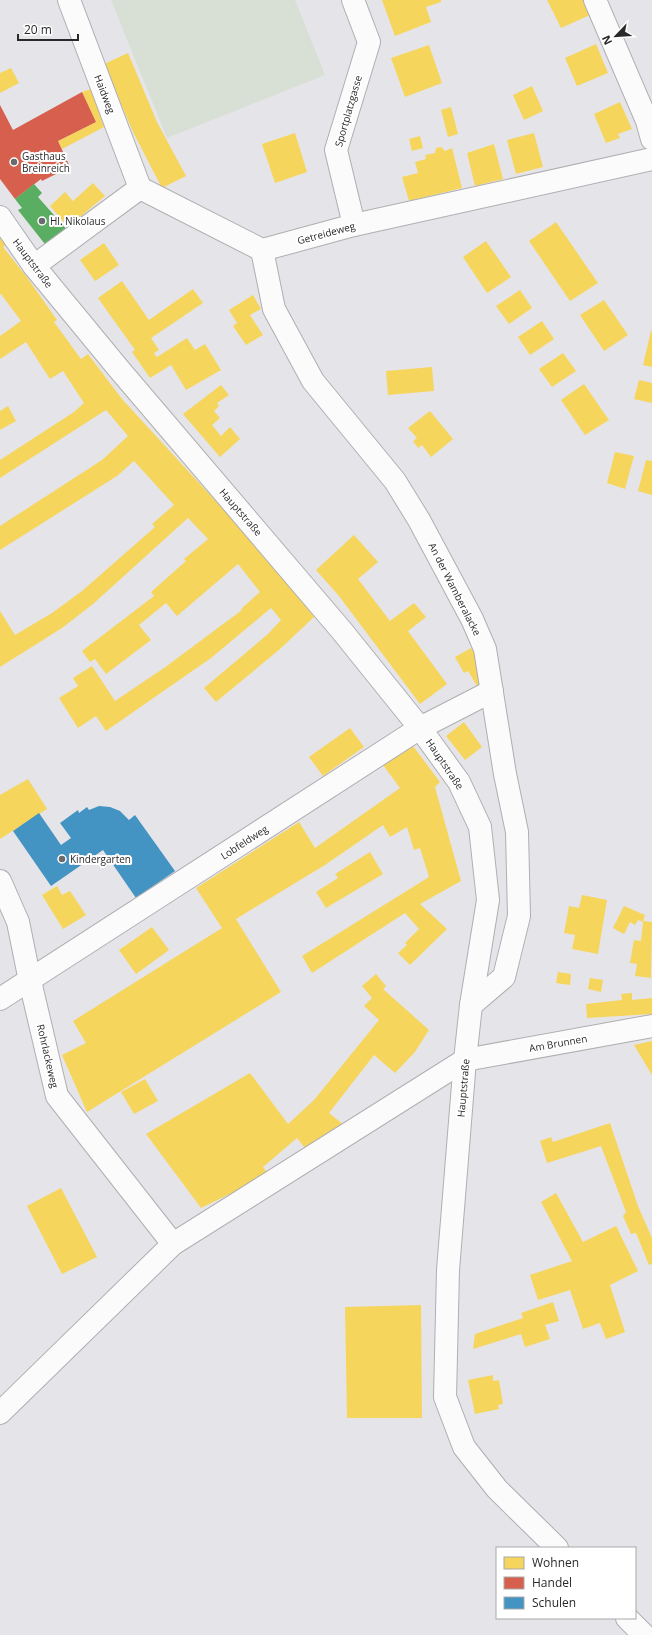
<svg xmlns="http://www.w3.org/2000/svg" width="652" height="1635" font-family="'Open Sans',sans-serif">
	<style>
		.green { fill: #d8e0d5 }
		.homes { fill: #f6d55c }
		.shops { fill: #d6604d }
		.schools { fill: #4393c3 }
		.public { fill: #5aae61 }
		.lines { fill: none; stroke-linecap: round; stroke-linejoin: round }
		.minor-casing { stroke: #afafb2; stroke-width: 24 }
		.minor { stroke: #fbfbfc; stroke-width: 22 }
		.poi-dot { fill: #6b6b6e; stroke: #fff; stroke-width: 1.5 }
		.labels { text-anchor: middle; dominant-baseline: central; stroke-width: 4; stroke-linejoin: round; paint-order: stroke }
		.street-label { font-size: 10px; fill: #29292b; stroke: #fff }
		.poi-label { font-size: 10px; fill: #29292b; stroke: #fff; text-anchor: start }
	</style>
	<rect width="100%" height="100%" fill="#e5e5e9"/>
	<polygon class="green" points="111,0 295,0 325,75 167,138"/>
	<g class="homes">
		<polygon points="382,0 441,0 441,2 426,7 431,22 395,36"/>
		<polygon points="547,0 583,0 590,15 561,28"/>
		<polygon points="596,44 608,73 577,86 565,58"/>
		<polygon points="429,45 442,83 405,97 391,58"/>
		<polygon points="128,53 157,122 186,176 162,188 133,132 104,64"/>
		<polygon points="11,68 19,83 0,93 0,73"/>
		<polygon points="532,86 543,111 524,120 513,95"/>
		<polygon points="91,89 104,127 62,149 58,141 96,122 82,92"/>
		<polygon points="620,102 632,129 618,134 620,138 606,143 594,114"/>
		<polygon points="451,107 458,134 448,137 441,110"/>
		<polygon points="295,133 307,172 275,183 262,144"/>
		<polygon points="534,133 543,167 516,174 507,140"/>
		<polygon points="420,136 423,148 412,151 409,139"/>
		<polygon points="494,144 503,179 475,186 467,153"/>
		<polygon points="441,147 445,151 452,148 462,188 409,201 402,177 418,173 415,162 426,159 425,155 435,153 436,148"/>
		<polygon points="93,183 105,196 68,227 50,206 65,192 73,201"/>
		<polygon points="556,222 598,283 570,301 529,241"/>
		<polygon points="0,235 7,245 3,247 26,276 57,320 54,322 81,359 88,354 122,399 245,533 292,588 314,617 280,649 216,702 204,688 268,634 281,620 271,608 211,658 106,731 96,716 78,728 59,698 78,686 73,678 92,666 115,701 164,668 242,610 241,609 260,592 238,564 177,616 166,603 139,625 151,640 106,674 95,659 90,662 82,651 154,596 151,592 186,561 184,559 208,539 188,518 93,604 62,628 0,667 0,611 15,635 52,613 82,591 155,527 152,524 174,505 134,461 117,476 0,550 0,526 102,460 128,436 106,410 0,478 0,460 74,412 84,403 63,371 50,379 26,342 0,359 0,336 21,321 1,294 0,295"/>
		<polygon points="486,241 511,277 487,293 463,257"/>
		<polygon points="104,243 119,265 95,281 80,260"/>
		<polygon points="122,281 149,320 193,289 203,303 151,338 159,350 154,353 157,357 187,338 195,350 205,344 221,370 186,390 171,365 150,378 132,352 135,350 98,298"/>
		<polygon points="520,290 532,308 509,324 496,306"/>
		<polygon points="253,295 261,309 250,315 263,335 246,345 233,326 237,323 229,310"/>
		<polygon points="604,300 628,335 604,351 580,315"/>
		<polygon points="542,321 554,339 530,355 518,337"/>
		<polygon points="651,331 652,331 652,367 643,365"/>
		<polygon points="563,353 576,371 552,387 539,369"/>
		<polygon points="432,367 434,391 388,395 386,371"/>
		<polygon points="639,380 652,383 652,403 634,399"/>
		<polygon points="584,384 609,420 585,435 561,400"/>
		<polygon points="221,385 229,395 217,403 219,406 214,411 220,418 212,425 221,436 230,427 240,439 220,457 183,414"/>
		<polygon points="8,406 16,421 0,430 0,411"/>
		<polygon points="430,411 453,439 431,457 422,445 418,448 413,441 417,438 408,428"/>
		<polygon points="615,452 634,456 625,489 607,483"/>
		<polygon points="646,460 652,461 652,495 638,491"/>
		<polygon points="354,535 378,562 358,579 390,621 414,603 426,617 408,631 447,684 420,704 339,596 316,570"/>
		<polygon points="471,648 485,674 484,681 477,686 468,671 464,673 455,657"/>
		<polygon points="464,722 482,747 465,760 446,736"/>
		<polygon points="350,728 364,747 323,776 309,757"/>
		<polygon points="413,746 440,782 435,787 461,881 420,904 447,929 410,965 398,953 407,945 405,943 419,929 405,913 312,973 302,956 429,877 420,848 414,850 407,827 390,837 383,825 325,865 236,919 281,992 87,1112 62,1055 86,1043 73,1021 222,928 196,888 299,822 315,848 400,788 383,765"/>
		<polygon points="28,779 47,809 0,839 0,795"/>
		<polygon points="370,852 383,874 326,908 316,892 338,878 335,874"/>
		<polygon points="57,886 62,895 70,891 86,915 63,929 42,895"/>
		<polygon points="582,895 607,900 598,954 572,949 575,935 564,933 569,906 579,908"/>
		<polygon points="624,906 645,915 643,921 652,922 651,978 635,976 637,964 630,963 634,940 641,941 643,922 638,920 635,925 630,922 624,934 613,928"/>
		<polygon points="152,927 169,950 136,974 119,950"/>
		<polygon points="558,972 571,974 570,985 556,983"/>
		<polygon points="376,974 386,986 383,989 429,1030 415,1052 395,1073 374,1055 329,1113 344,1125 308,1152 297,1138 263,1167 269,1175 201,1208 146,1134 250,1073 288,1124 314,1100 379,1020 364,1006 372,998 362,986"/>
		<polygon points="590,978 603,980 601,992 588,989"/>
		<polygon points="632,993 632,1000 652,998 652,1014 587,1018 586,1004 622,1000 621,994"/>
		<polygon points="652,1041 652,1075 634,1045"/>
		<polygon points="145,1079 158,1101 134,1114 121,1092"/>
		<polygon points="610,1123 638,1206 652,1238 652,1264 649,1265 636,1233 631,1234 623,1216 626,1212 601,1146 547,1163 540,1141 551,1137 553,1142"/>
		<polygon points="61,1188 97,1257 62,1274 27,1206"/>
		<polygon points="556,1193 583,1242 616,1226 638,1271 610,1285 625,1332 606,1339 600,1323 583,1329 570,1290 538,1300 530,1275 572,1261 541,1202"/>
		<polygon points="553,1302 559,1321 545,1325 550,1339 525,1347 521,1334 473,1349 475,1334 523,1318 521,1313"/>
		<polygon points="421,1305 422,1418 347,1418 345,1307"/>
		<polygon points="493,1375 493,1381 499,1380 503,1404 498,1405 499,1409 475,1414 468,1380"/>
	</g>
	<polygon class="shops" points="82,92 96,122 58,141 70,167 42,181 41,179 15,199 0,179 0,105 13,130"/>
	<polygon class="schools" points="99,806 110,807 120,811 129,820 135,815 175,871 136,898 103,850 51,886 13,831 39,813 61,845 71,838 60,823 78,810 79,813 87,807 89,810"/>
	<polygon class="public" points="34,184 42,193 38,197 68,231 48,248 18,210 22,208 15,199"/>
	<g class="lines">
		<g class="minor-casing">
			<g id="minor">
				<polyline points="69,0 140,188"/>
				<polyline points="353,0 369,42 336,150 354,225"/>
				<polyline points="595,0 647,121 652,139"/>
				<polyline points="0,217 34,266 118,368 342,631 420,728 459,782 480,827 488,900 471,1005 465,1060 448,1270 445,1397 464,1447 497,1489 557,1548"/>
				<polyline points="262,250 274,309 313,381 395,481 419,520 472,619 485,649 505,774 517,832 519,916 504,977 471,1005"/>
				<polyline points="34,266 140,188 262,250 354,225 652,159"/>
				<polyline points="0,881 18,922 30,981 57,1096 173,1244"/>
				<polyline points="0,999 420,728 492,691"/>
				<polyline points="0,1413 173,1244 465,1060 652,1026"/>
				<polyline points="627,1618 644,1635"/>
			</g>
		</g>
		<use href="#minor" class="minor"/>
	</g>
	<g class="poi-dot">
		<circle cx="14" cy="162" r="4"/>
		<circle cx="42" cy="221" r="4"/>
		<circle cx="62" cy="859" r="4"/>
	</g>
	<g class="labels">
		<g class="street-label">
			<text transform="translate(105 94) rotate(69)">Haidweg</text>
			<text transform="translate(348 111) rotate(-74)">Sportplatzgasse</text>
			<text transform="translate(326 233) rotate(-15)">Getreideweg</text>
			<text transform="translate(33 263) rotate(53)">Hauptstraße</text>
			<text transform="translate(241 512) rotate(49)">Hauptstraße</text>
			<text transform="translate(455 589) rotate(63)">An der Wamberalacke</text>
			<text transform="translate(445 764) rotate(56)">Hauptstraße</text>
			<text transform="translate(244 842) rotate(-33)">Lobfeldweg</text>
			<text transform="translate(558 1043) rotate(-10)">Am Brunnen</text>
			<text transform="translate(48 1056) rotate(77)">Rohrlackeweg</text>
			<text transform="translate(463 1088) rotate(-85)">Hauptstraße</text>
		</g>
		<g class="poi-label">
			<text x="22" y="156">Gasthaus<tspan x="22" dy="12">Breinreich</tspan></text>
			<text x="50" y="221">Hl. Nikolaus</text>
			<text x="70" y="859">Kindergarten</text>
		</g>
	</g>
	<rect x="496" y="1547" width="140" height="72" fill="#ffffff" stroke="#a9a9aa"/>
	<rect x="504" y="1557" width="20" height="12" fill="#f6d55c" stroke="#a9a9aa"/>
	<text x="532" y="1567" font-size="12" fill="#29292b">Wohnen</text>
	<rect x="504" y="1577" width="20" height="12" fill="#d6604d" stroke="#a9a9aa"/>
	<text x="532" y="1587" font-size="12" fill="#29292b">Handel</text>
	<rect x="504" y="1597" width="20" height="12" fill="#4393c3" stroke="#a9a9aa"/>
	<text x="532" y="1607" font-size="12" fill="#29292b">Schulen</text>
	<g transform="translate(616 36) rotate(245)" stroke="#ffffff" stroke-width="3" paint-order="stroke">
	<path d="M0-3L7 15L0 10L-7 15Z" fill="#29292b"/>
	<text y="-6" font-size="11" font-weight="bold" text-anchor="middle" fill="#29292b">N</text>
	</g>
	<path d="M18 34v6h60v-6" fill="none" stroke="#29292b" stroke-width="2"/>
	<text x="24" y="34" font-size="12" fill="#29292b" stroke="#ffffff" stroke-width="3" paint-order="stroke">20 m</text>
</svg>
